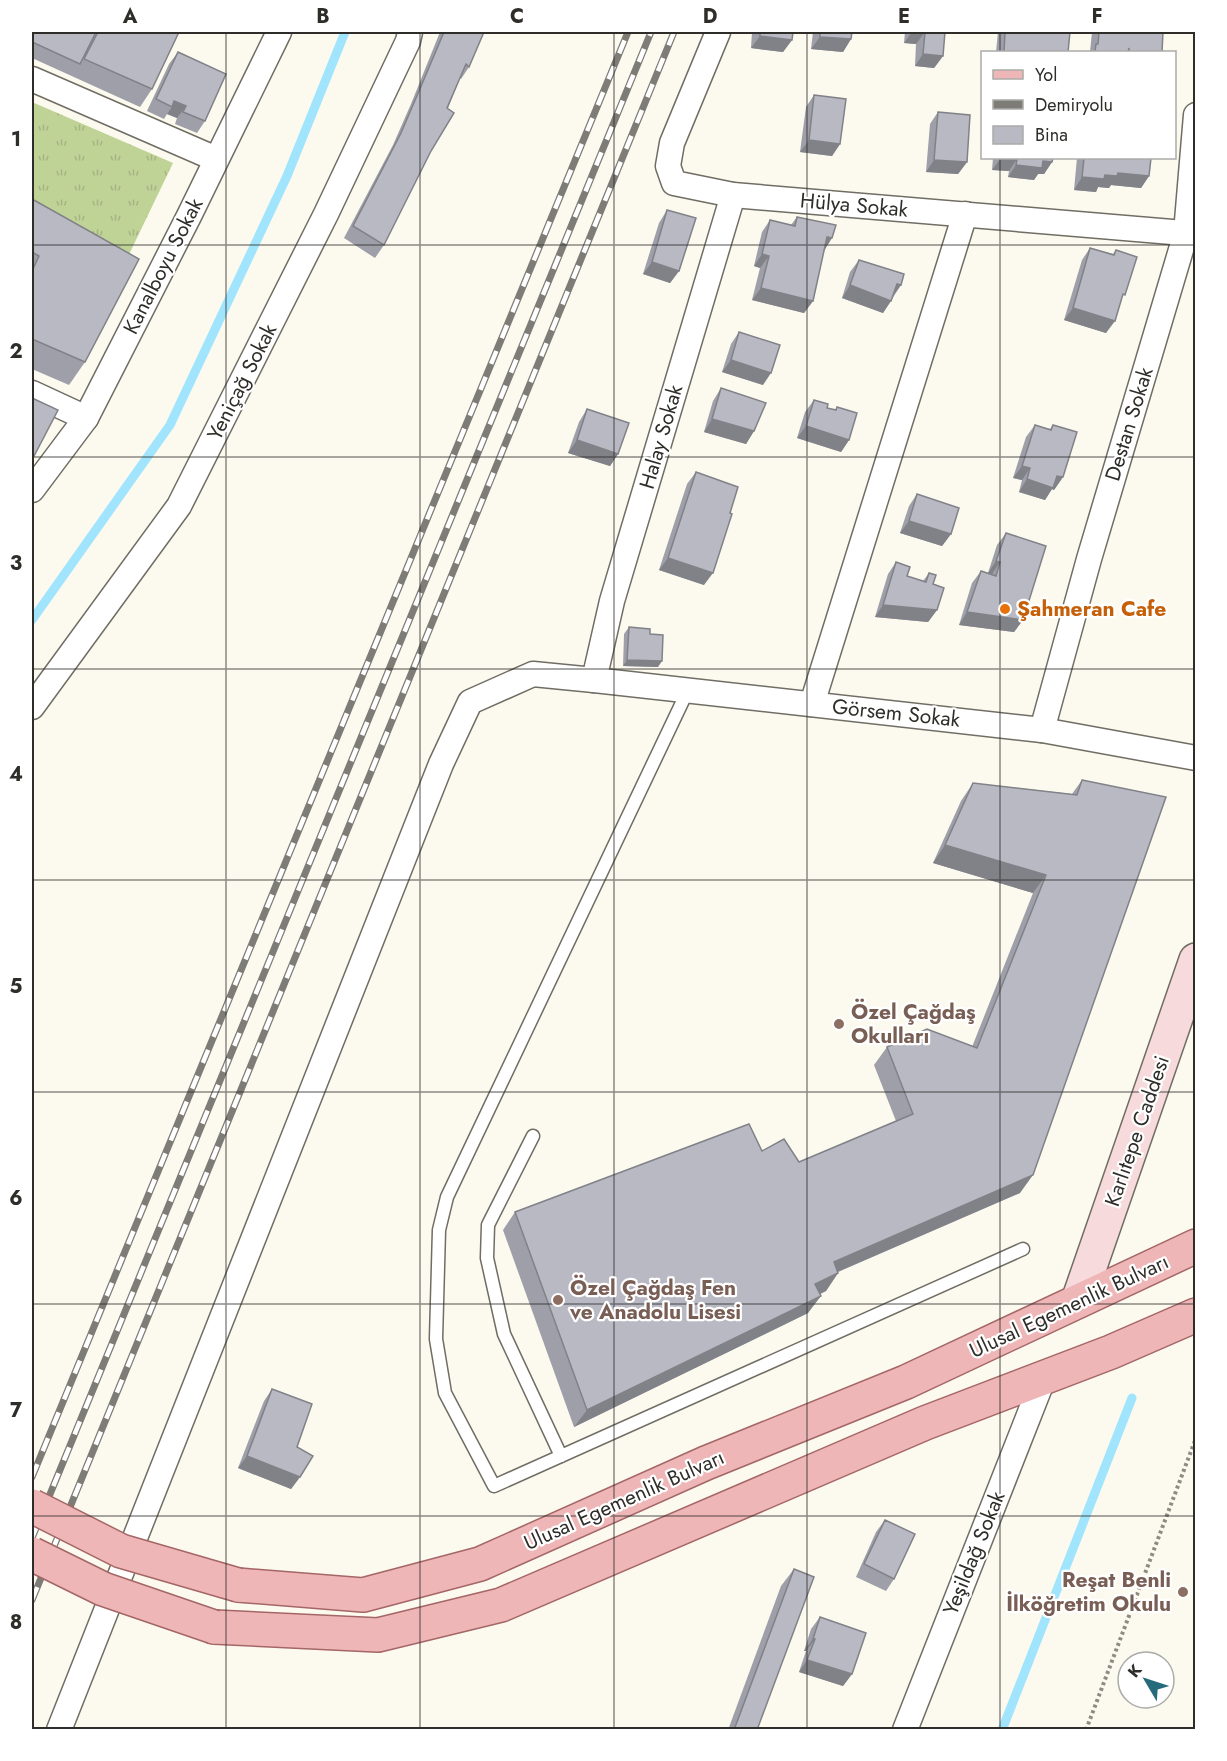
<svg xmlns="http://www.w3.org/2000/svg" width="1227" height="1761" font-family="Jost,sans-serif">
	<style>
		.grass { fill: url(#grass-tufts) }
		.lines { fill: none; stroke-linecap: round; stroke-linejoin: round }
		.stream { stroke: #a0e5fd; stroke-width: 9 }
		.lane-casing { stroke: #706d64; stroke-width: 15 }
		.street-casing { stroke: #706d64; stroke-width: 27 }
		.secondary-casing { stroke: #706d64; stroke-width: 36 }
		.primary-casing { stroke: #a46666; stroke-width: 36 }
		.path { stroke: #8d8b84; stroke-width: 4; stroke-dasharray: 3 3; stroke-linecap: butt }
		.lane { stroke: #fff; stroke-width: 12 }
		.street { stroke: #fff; stroke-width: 24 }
		.secondary { stroke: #f7dadb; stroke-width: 33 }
		.primary { stroke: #efb6b7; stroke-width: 33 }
		.rail-casing { stroke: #7e7c76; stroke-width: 7 }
		.rail { stroke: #fff; stroke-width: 4.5; stroke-dasharray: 14; stroke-linecap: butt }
		.primary-bridge-casing { stroke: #a46666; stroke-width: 36; stroke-linecap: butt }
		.primary-bridge { stroke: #efb6b7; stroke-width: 33 }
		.wall { fill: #9e9fa8 }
		.shaded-wall { fill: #818288 }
		.building { fill: #b8b9c3; stroke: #818288; stroke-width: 1.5 }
		.grid { fill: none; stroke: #2e2d29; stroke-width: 1.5; stroke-opacity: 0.55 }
		.food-dot { fill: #e8710a; stroke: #fff; stroke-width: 2 }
		.education-dot { fill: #8d6e63; stroke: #fff; stroke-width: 2 }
		.labels { text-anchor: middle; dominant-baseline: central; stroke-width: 4.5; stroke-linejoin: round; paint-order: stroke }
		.street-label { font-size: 21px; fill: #2e2d29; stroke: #fff }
		.food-label { font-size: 21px; font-weight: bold; fill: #c56008; stroke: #fff; text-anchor: start }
		.education-label { font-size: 21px; font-weight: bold; fill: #785e54; stroke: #fff; text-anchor: start }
		.neatline { fill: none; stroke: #2e2d29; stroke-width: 2 }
		.grid-label { font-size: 20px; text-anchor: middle; font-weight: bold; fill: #2e2d29 }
	</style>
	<defs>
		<pattern id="grass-tufts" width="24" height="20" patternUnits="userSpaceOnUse" patternTransform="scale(1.5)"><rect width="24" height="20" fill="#c0d397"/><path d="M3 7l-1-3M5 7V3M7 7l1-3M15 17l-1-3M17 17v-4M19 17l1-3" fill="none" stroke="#a5b582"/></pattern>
	</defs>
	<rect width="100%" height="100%" fill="#fcf9ee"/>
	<polygon class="grass" points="32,102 173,163 123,267 32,221"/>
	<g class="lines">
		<g class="stream">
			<polyline points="32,620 170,425 287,176 345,32"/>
			<polyline points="1002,1730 1132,1398"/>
		</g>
		<g class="lane-casing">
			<g id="lane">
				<polyline points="688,690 447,1197 439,1230 436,1339 445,1393 494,1486 1023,1249"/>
				<polyline points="533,1136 488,1225 487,1258 504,1334 561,1456"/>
			</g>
		</g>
		<g class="street-casing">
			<g id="street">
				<polyline points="718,32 672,143 668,166 674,183 733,195 1196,234"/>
				<polyline points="32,79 216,159"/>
				<polyline points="32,393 86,418"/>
				<polyline points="32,490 86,418 189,216 279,32"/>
				<polyline points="594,680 612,601 733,195"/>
				<polyline points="812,704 965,214"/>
				<polyline points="32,707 179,506 326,214 408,41 410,32"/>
				<polyline points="1042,730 1089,559 1186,233 1196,115"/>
				<polyline points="59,1730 441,764 470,702 533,674 594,680 1042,730 1196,758"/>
				<polyline points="905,1730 1044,1377"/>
			</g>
		</g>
		<g class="secondary-casing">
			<polyline id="secondary" points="1078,1301 1196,960"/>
		</g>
		<g class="primary-casing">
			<g id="primary">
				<polyline points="238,1585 363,1595 480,1564 706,1463 906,1382 1196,1246"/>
				<polyline points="214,1627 378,1635 501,1605 925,1423 1111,1352 1196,1315"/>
			</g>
		</g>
		<polyline class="path" points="1086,1730 1196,1438"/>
		<use href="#lane" class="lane"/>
		<use href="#street" class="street"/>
		<use href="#secondary" class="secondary"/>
		<use href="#primary" class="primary"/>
		<g class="rail-casing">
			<g id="rail">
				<polyline points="32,1477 628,32"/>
				<polyline points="32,1538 651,32"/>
				<polyline points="32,1600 674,32"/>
			</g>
		</g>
		<use href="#rail" class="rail"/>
		<g class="primary-bridge-casing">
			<g id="primary-bridge">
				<polyline points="32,1506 121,1551 238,1585"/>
				<polyline points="32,1554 103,1589 214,1627"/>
			</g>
		</g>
		<use href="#primary-bridge" class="primary-bridge"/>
	</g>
	<g class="wall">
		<polygon points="32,32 179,32 152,89 140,107 32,58"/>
		<polygon points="440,32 484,32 469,67 461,79 460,78 431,151 384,245 375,258 344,238 393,145 411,104"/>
		<polygon points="752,32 793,32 792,40 783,52 751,48"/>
		<polygon points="813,32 852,32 851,39 843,52 811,49"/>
		<polygon points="905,32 945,32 943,56 934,68 915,66 916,44 904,43"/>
		<polygon points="998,32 1070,32 1068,52 996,52"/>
		<polygon points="1092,32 1163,32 1162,52 1090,52"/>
		<polygon points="178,52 205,121 197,133 175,124 177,118 167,114 164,119 147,111 169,64"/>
		<polygon points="814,95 840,144 832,156 800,152 806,107"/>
		<polygon points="938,112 967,162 958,174 926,172 930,124"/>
		<polygon points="993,158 1053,158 1052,162 1044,174 1038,174 1034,180 1008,177 1009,171 992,170"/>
		<polygon points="1077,158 1151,158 1149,176 1141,188 1111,185 1109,188 1098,187 1096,192 1074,190"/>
		<polygon points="32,199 85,362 69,385 32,369"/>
		<polygon points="667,210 679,271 670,283 643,274 659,223"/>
		<polygon points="797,217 824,250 813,301 804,313 752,300 760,268 754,266 762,232 770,220 791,225"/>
		<polygon points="1090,248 1113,254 1116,250 1121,301 1106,333 1064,320 1082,260"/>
		<polygon points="859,260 901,285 883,313 842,298 850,272"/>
		<polygon points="739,332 763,385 722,372 731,344"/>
		<polygon points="721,388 754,431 746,444 704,432 713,401"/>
		<polygon points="814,400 827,408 835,410 837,407 849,440 841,452 797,438 805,412"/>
		<polygon points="587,409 618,454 610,466 568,453 579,422"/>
		<polygon points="1035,425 1050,429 1053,425 1063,477 1054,490 1052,489 1045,500 1019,492 1022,480 1013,478 1026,437"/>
		<polygon points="696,472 704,585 659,570 687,484"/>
		<polygon points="917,494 951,534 942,546 900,533 909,506"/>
		<polygon points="1006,533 1023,620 1014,632 959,625 972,583 981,571 988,573 997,545"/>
		<polygon points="896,562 907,576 923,581 929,573 933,584 937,610 928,622 875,617 888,574"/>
		<polygon points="629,627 650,634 658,667 623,666 624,634"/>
		<polygon points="1082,780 1020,1193 838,1272 838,1273 826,1291 820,1294 808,1313 574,1427 503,1230 515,1212 762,1151 799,1162 896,1121 874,1065 887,1047 972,1047 1033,893 933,863 961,801 973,783 1072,794"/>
		<polygon points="272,1389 297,1447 300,1477 291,1489 238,1468 264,1401"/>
		<polygon points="885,1520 894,1579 886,1591 856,1577 876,1532"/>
		<polygon points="794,1569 757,1730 728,1730 781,1586"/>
		<polygon points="820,1617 852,1674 843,1686 799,1672 806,1651 804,1651 811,1629"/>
	</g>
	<g class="shaded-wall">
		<polygon points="912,32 925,32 916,44 904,43"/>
		<polygon points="760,36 792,40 783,52 751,48"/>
		<polygon points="820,37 851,39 843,52 811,49"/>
		<polygon points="923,54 943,56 934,68 915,66"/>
		<polygon points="174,101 186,106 177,118 167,114 172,107"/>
		<polygon points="809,140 840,144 832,156 800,152"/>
		<polygon points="1001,158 1017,159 1009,171 992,170"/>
		<polygon points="934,160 967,162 958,174 926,172"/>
		<polygon points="1043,161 1052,162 1044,174 1038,174 1034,180 1008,177 1016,165"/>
		<polygon points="1118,173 1149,176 1141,188 1111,185 1109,188 1098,187 1096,192 1074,190 1082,177 1105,175"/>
		<polygon points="827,237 832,238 824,251"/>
		<polygon points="762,254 769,256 760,268 754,266"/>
		<polygon points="652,262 679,271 670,283 643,274"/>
		<polygon points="897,284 901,285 892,297"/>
		<polygon points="850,285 891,301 883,313 842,298"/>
		<polygon points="761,288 813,301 804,313 752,300"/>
		<polygon points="1073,308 1115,321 1106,333 1064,320"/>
		<polygon points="731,360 771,373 763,385 722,372"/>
		<polygon points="712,419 754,431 746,444 704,432"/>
		<polygon points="806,426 849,440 841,452 797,438"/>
		<polygon points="577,440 618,454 610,466 568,453"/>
		<polygon points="1022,466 1030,468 1022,480 1013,478"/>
		<polygon points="1057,476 1063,477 1054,490 1052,489 1045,500 1019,492 1027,479"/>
		<polygon points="909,521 951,534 942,546 900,533"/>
		<polygon points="668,558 713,573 704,585 659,570"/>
		<polygon points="996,561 1000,562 992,574 988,573"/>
		<polygon points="883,605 937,610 928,622 875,617"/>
		<polygon points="967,612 1023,620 1014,632 959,625"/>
		<polygon points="627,660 662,661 658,667 623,666"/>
		<polygon points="945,845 1046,875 1033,893 933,863"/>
		<polygon points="1033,1175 1020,1193 821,1279 834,1262"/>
		<polygon points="838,1273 826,1291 803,1302 815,1284"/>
		<polygon points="821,1296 808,1313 574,1427 587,1410"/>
		<polygon points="247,1456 300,1477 291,1489 238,1468"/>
		<polygon points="813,1639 815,1639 806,1651 804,1651"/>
		<polygon points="807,1660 852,1674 843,1686 799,1672"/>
	</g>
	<g class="building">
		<polygon points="32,32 96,32 80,64 32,42"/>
		<polygon points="98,32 179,32 152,89 84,59"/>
		<polygon points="444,32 484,32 469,67 466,64 447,108 454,113 431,151 384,245 353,226 401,133 419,91"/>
		<polygon points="760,32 793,32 792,40 760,36"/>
		<polygon points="820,32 852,32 851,39 820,37"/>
		<polygon points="917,32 945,32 943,56 923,54 925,32"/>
		<polygon points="1005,32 1070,32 1068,52 1004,52"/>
		<polygon points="1099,32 1163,32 1162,52 1129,52 1129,48 1128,52 1095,52 1096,44 1098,44"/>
		<polygon points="178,52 226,74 205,121 183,112 186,106 174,101 172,107 156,99"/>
		<polygon points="814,95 846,99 840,144 809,140"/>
		<polygon points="938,112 970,115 967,162 934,160"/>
		<polygon points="1001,158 1053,158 1052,162 1043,161 1042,168 1016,165 1017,159"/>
		<polygon points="1084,158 1151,158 1149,176 1118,173 1117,176 1105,175 1104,179 1082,177"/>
		<polygon points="32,199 139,259 85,362 32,339 32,271 39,256 32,252"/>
		<polygon points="667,210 696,218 679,271 652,262"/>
		<polygon points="797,217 836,225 832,238 827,237 813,301 761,288 769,256 762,254 770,220 795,226"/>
		<polygon points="1090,248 1114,255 1116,250 1137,257 1125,295 1123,294 1115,321 1073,308"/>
		<polygon points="859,260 904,274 901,285 897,284 891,301 850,285"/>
		<polygon points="739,332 780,345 771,373 731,360"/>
		<polygon points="721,388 766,403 754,431 712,419"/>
		<polygon points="32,398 58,410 32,460"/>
		<polygon points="814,400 828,404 827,408 836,410 837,407 857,413 849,440 806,426"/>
		<polygon points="587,409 629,423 618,454 577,440"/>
		<polygon points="1035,425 1051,430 1053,425 1077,432 1063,477 1057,476 1053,488 1027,479 1030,468 1022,466"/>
		<polygon points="696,472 738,487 730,513 732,514 713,573 668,558"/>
		<polygon points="917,494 959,508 951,534 909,521"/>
		<polygon points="1006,533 1046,546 1023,620 967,612 981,571 996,576 1000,562 996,561"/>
		<polygon points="896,562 910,567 907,576 926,582 929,573 936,575 933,584 944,588 937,610 883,605"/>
		<polygon points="629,627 650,629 650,634 663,635 662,661 627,660"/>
		<polygon points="1082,780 1166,797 1033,1175 834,1262 838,1273 815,1284 821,1296 587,1410 515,1212 749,1124 762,1151 784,1139 799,1162 913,1114 887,1047 927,1029 977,1048 1046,875 945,845 973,783 1077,795"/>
		<polygon points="272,1389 312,1404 297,1447 313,1456 300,1477 247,1456"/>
		<polygon points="885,1520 915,1534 894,1579 864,1564"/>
		<polygon points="794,1569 814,1577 757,1730 734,1730"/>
		<polygon points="820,1617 866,1633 852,1674 807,1660 815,1639 813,1639"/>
	</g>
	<path class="grid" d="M226,32V1730M420,32V1730M614,32V1730M807,32V1730M1000,32V52M1000,158V1730M32,245H1196M32,457H1196M32,669H1196M32,880H1196M32,1092H1196M32,1304H1196M32,1516H1196"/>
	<circle class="food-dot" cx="1005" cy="609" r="6"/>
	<g class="education-dot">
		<circle cx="839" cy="1024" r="6"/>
		<circle cx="558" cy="1300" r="6"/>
		<circle cx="1183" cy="1592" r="6"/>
	</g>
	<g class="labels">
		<g class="street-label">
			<text transform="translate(854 205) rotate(5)">Hülya Sokak</text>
			<text transform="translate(163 266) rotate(-63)">Kanalboyu Sokak</text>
			<text transform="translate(242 382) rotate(-63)">Yeniçağ Sokak</text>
			<text transform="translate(1129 424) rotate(-73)">Destan Sokak</text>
			<text transform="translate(661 437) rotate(-74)">Halay Sokak</text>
			<text transform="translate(896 713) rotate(6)">Görsem Sokak</text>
			<text transform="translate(1137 1131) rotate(-71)">Karlıtepe Caddesi</text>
			<text transform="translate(1069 1306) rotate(-25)">Ulusal Egemenlik Bulvarı</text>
			<text transform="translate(624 1500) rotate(-24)">Ulusal Egemenlik Bulvarı</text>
			<text transform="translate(974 1553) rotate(-68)">Yeşildağ Sokak</text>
		</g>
		<g class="food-label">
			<text x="1017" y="609">Şahmeran Cafe</text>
		</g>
		<g class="education-label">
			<text x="851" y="1012">Özel Çağdaş<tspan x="851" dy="24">Okulları</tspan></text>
			<text x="570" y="1288">Özel Çağdaş Fen<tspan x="570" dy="24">ve Anadolu Lisesi</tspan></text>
			<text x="1171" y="1580" text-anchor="end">Reşat Benli<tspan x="1171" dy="24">İlköğretim Okulu</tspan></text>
		</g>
	</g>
	<rect width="1227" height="1761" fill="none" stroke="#ffffff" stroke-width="66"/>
	<rect x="981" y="51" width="195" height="108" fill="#ffffff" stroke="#ababa9" stroke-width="1.5"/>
	<rect x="993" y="70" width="30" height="9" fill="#efb6b7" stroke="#ababa9" stroke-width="1.5"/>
	<text x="1035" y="81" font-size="18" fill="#2e2d29">Yol</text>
	<rect x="993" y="100" width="30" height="9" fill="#7e7c76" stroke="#ababa9" stroke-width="1.5"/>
	<text x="1035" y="111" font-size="18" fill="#2e2d29">Demiryolu</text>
	<rect x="993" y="126" width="30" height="18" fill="#b8b9c3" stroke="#ababa9" stroke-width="1.5"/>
	<text x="1035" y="141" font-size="18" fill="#2e2d29">Bina</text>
	<g transform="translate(1146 1680) rotate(309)"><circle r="28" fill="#ffffff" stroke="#ababa9" stroke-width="1.5"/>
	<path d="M0-4.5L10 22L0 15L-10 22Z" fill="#266b7b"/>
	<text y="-9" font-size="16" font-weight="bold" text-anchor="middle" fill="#2e2d29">K</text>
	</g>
	<rect x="33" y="33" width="1161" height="1695" class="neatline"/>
	<g class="grid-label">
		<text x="130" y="23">A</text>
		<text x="323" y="23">B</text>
		<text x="517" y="23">C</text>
		<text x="710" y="23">D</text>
		<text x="904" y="23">E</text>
		<text x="1097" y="23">F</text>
		<text x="16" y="146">1</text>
		<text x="16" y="358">2</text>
		<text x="16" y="570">3</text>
		<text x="16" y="781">4</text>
		<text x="16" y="993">5</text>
		<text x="16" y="1205">6</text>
		<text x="16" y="1417">7</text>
		<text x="16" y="1629">8</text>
	</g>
</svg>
